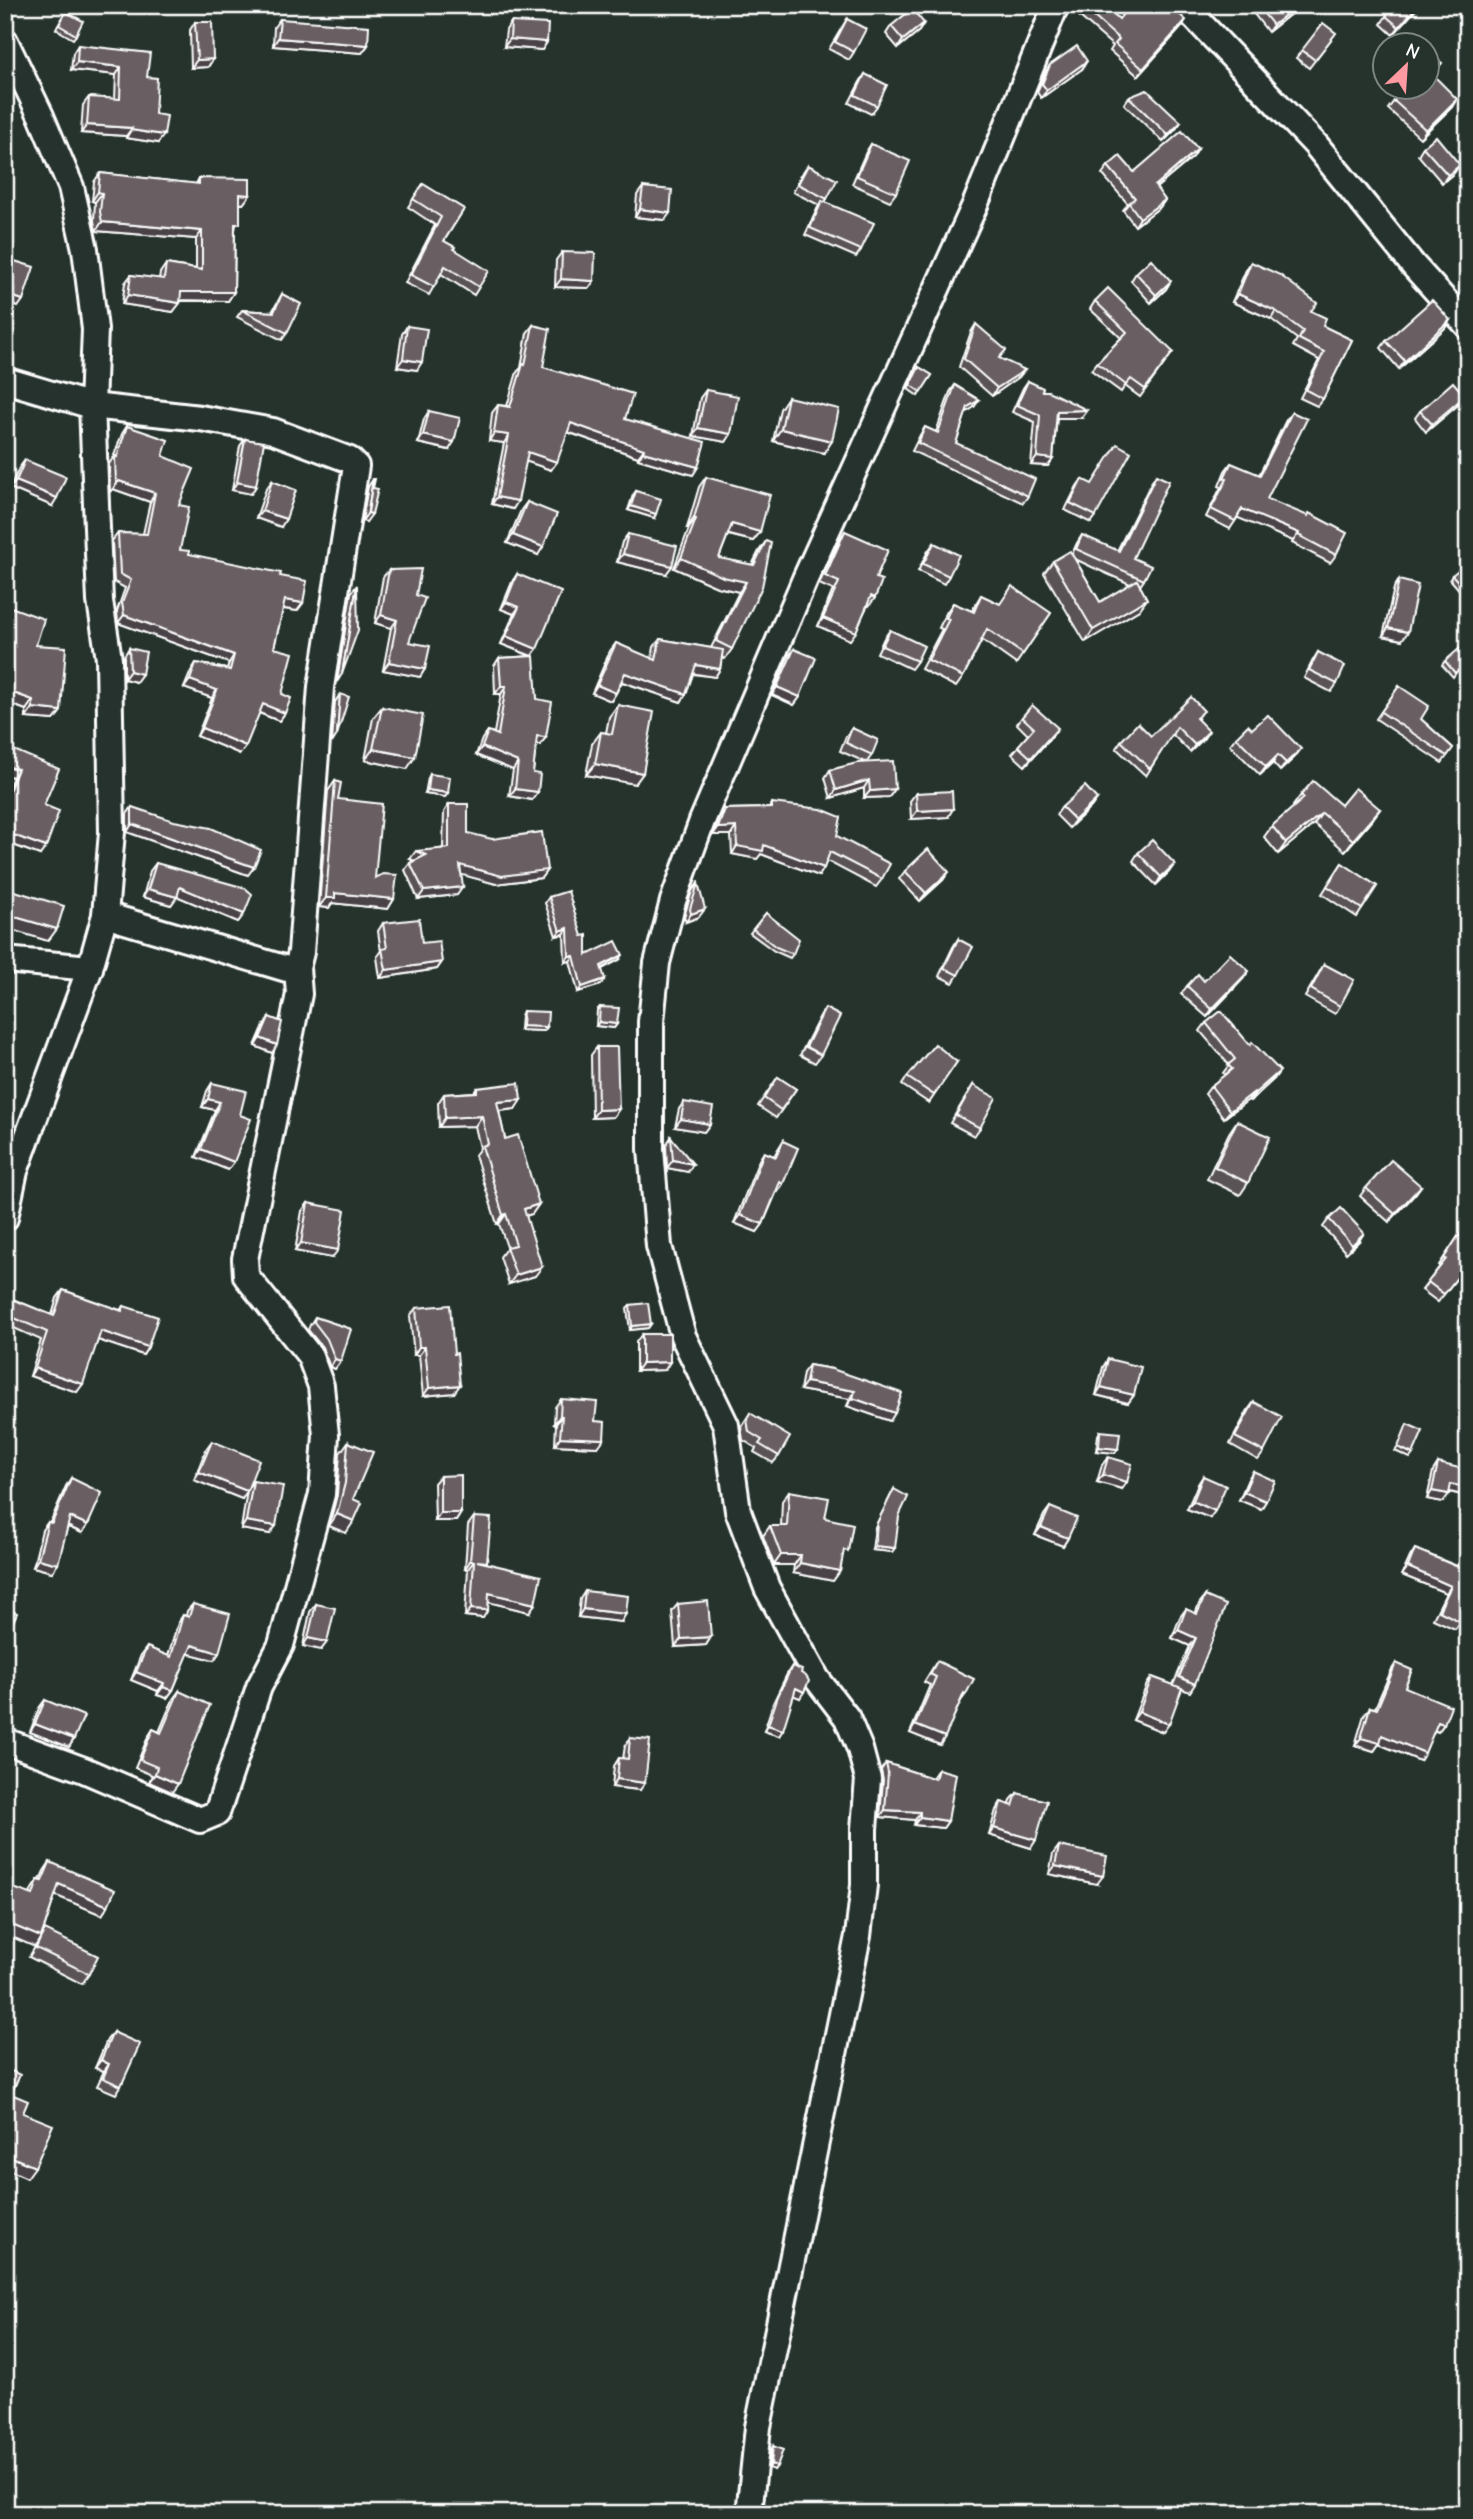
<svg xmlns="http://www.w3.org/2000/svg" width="1473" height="2519" font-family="'Comic Neue',sans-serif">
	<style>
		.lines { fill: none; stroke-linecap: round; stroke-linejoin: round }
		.street-casing { stroke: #fff; stroke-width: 30 }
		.street { stroke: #26332d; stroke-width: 24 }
		.wall { fill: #5a5256; stroke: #fff; stroke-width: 2; fill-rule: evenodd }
		.shaded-wall { fill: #4a4246; stroke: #fff; stroke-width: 2 }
		.building { fill: #695f64; stroke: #fff; stroke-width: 2 }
	</style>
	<rect width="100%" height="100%" fill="#26332d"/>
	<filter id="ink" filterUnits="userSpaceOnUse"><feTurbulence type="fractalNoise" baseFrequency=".0143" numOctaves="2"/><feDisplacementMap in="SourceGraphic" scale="14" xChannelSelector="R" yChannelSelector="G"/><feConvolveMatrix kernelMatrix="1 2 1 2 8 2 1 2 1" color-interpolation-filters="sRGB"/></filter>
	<g filter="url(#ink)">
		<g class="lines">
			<g class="street-casing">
				<g id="street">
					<polyline points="1183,5 1316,145 1413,265 1468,326"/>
					<polyline points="5,41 41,116 71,187 85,249 95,329 92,406 100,601 109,659 112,832 105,915 90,968 15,1171 5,1218"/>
					<polyline points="5,380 92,406 200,418 273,431 350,460 356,466 321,687 301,952 297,968"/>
					<polyline points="5,960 90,968"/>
					<polyline points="5,1741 84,1770 200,1820 217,1813 259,1687 281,1645 322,1494 326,1435 321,1386 310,1356 246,1276 245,1259 299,994 297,968 287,969 105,915"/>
					<polyline points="749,2514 758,2427 858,1936 864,1885 864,1829 868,1779 860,1749 847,1718 817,1679 767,1588 738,1511 726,1425 683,1336 659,1246 651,1149 651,1022 657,963 673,901 702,821 805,579 975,205 1056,5"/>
				</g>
			</g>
			<use href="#street" class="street"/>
		</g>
		<g class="wall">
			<polygon points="1086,5 1119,19 1181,28 1138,76 1110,51 1113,46 1079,16"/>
			<polygon points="1247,5 1302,5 1268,32"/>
			<polygon points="1420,5 1393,35 1381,24 1386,16"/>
			<polygon points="66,12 76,35 73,39 56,29"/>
			<polygon points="280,19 368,45 362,53 273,46 274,27"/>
			<polygon points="847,19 854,52 849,60 829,49"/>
			<polygon points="195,22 213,59 208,67 191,68 190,30"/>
			<polygon points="511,22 547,42 542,50 504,47 506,30"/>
			<polygon points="924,23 919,31 898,48 886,34 891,26"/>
			<polygon points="1336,33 1309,68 1296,58 1302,50"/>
			<polygon points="78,45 147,77 155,114 158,143 126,138 126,136 81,133 83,105 89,97 115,99 116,75 71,70 73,53"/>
			<polygon points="1050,65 1082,69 1041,98 1037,92 1045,73"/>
			<polygon points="865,74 877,106 871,114 849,103 860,82"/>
			<polygon points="1433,75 1452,107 1420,138 1388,109 1404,88"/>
			<polygon points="1129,97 1181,122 1175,130 1163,142 1124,104"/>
			<polygon points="871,144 896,193 890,201 852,184 866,152"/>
			<polygon points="1423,147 1454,173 1442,183 1418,155"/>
			<polygon points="1198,149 1193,157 1156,188 1165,200 1160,207 1135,226 1123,210 1128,204 1102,174 1108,166 1134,172"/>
			<polygon points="808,165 827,199 825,202 861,250 856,257 805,235 819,205 793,192 802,173"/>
			<polygon points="100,173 196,184 199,178 250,195 243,204 240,203 235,230 234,292 228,301 180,301 180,303 173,312 122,304 125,283 131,275 159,279 160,273 166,264 196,269 196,239 96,231 94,221 95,202 92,201 94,182"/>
			<polygon points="423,184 464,209 444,241 454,249 479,287 474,295 441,274 429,295 405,283 435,225 408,207"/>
			<polygon points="643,187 665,220 635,217 637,195"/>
			<polygon points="1468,225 1468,240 1462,233"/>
			<polygon points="562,252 594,281 589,288 555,287 556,260"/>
			<polygon points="1251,262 1323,326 1352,340 1323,399 1317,406 1300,398 1319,360 1293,346 1297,339 1271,319 1232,302 1246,270"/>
			<polygon points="1136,273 1166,289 1151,303 1131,281"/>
			<polygon points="282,294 287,333 282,340 237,317 242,310 272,312"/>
			<polygon points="1095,301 1173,352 1140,397 1125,386 1121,392 1091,370 1097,363 1121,338 1090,309"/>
			<polygon points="1450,320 1445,328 1399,369 1381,348 1386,341"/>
			<polygon points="976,324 1000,359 1019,377 992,396 959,367 971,332"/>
			<polygon points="533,325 543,367 625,419 693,475 638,459 638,457 567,432 551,470 526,461 513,509 492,504 504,443 489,441 492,413 498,405 507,406 517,372 521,368 527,333"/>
			<polygon points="407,326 417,370 397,367 402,334"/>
			<polygon points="919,367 932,375 918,396 908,389"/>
			<polygon points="1028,381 1081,418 1057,418 1053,459 1048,466 1031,465 1035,422 1012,412 1023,388"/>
			<polygon points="955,385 979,400 974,407 966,412 956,443 1028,496 1023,503 912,451 920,435 925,427 936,432 950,392"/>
			<polygon points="706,390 731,434 726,442 693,436 700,398"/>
			<polygon points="1465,396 1459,404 1426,432 1415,418 1420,411"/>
			<polygon points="788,397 832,441 824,453 773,441 780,409"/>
			<polygon points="429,411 449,450 418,443 424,419"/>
			<polygon points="1292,412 1267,499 1336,555 1330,563 1292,543 1293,541 1238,517 1230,529 1206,517 1221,487 1219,486 1225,471 1231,463 1259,475 1286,420"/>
			<polygon points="127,426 163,456 179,505 180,550 189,554 280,576 303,603 297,611 283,609 274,648 285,713 279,721 259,713 240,754 197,736 212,698 184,688 191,671 196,663 227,669 229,663 118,623 117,611 125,588 114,582 112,541 118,533 143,534 150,502 113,489 110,492 109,464 113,458 122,434"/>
			<polygon points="245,439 256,486 251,494 232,490 240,446"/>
			<polygon points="25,460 52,506 10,488 19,468"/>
			<path d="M1156,475L1133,558L1144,580L1140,586L1147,599L1139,610L1085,642L1044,573L1053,561L1072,554L1077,543L1082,535L1117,551L1151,483ZM1075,559L1094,568L1130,584L1100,602Z"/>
			<polygon points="706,477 760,532 753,541 728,535 719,558 752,565 759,551 766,541 732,649 725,659 722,657 720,669 715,677 693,674 686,694 681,702 622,682 616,693 611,701 592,693 610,651 616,643 652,659 654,647 660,639 711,648 739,592 717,587 674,568 689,528 687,528 699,487"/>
			<polygon points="373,479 366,522 362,521 368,487"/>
			<polygon points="1082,479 1096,516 1091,523 1065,510 1077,486"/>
			<polygon points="272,481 281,527 256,518 266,489"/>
			<polygon points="636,491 654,518 628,510 633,495"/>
			<polygon points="527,502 538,555 507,543 521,510"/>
			<polygon points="845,531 876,578 875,598 869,606 868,605 850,640 818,626 833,590 819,584 840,539"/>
			<polygon points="628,534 666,574 617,562 622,542"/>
			<polygon points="934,543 949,576 944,584 918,571 928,551"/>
			<polygon points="389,570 409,642 425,669 420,677 383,670 391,628 375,623 383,577"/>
			<polygon points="517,574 532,656 537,699 546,737 540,745 536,744 533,773 532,800 509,796 513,770 476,755 482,739 488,731 494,733 501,694 495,694 494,666 499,658 531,656 501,644 514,614 501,609 512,582"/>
			<polygon points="1452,575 1468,585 1460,591 1450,579"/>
			<polygon points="1399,580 1402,640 1383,636 1394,588"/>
			<polygon points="357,585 342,674 337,682 351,593"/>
			<polygon points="981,595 1000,604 1051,613 1016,664 982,640 963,677 956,687 921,669 942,629 939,628 946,613 953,603 972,611 975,605"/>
			<polygon points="5,605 36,645 61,711 54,720 26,718 26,710 5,702"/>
			<polygon points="890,630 917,661 911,669 877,653 884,638"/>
			<polygon points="129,648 136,682 124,679 124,656"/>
			<polygon points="794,649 800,697 794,705 772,695 788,657"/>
			<polygon points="1318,652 1337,684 1331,692 1304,678 1313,660"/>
			<polygon points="1468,656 1453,677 1442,665 1445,661"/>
			<polygon points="1399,686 1421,719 1453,748 1442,763 1376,719"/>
			<polygon points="340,694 337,735 332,743 335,702"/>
			<polygon points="618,705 643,773 635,784 586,775 592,744 601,732 606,733 609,717"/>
			<polygon points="382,707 407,769 365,760 373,718"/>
			<polygon points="1022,717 1052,736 1025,766 1012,754 1028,735 1017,724"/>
			<polygon points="1199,718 1197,720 1204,738 1190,752 1172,734 1146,776 1116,748 1121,741 1151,736"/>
			<polygon points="852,728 872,755 867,762 895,789 889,797 864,798 864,788 831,798 825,778 830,770 865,762 840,751 846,736"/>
			<polygon points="1252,729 1295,757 1280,771 1273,763 1260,775 1230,745 1236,737"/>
			<polygon points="5,744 9,748 44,805 40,855 5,842 5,795 13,777 5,775"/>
			<polygon points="430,774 448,793 445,797 425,794 428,778"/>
			<polygon points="335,781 338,799 375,878 394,899 388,909 332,903 329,908 319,907 328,791"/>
			<polygon points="916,793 948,817 911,819 910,801"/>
			<polygon points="1301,795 1341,805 1380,809 1372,820 1345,851 1314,824 1278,854 1264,837 1272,826 1294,807 1293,806"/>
			<polygon points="1097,799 1091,807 1069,828 1056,815 1062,807"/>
			<polygon points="772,803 837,836 882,879 876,887 827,861 819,876 761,854 757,859 732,854 731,835 713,835 720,817 725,809 769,808"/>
			<polygon points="449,804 468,833 547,870 541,878 496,884 461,874 457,895 418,899 405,870 410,863 414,861 410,859 443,848 444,812"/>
			<polygon points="132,807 248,875 127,832 127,814"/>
			<polygon points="1138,853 1169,872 1156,885 1133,861"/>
			<polygon points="156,863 244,914 238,922 177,896 171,905 143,897 150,871"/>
			<polygon points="1342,863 1377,886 1357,917 1322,894"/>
			<polygon points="905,871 943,880 920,901 899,879"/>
			<polygon points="698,883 699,917 686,922 684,917 692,891"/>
			<polygon points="549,897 587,955 619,960 602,969 601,985 578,992 570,961 565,962 564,934 556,936 545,903"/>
			<polygon points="766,913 793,954 790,958 774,951 750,933"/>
			<polygon points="383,923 422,943 442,962 437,969 380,978 377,957 381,952 378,931"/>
			<polygon points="958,939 958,975 953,983 939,976 953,947"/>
			<polygon points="1324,964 1340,1006 1335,1014 1305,997"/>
			<polygon points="1243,979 1207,1017 1181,994 1187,986 1204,981"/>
			<polygon points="600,1007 617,1024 614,1028 596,1026 597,1010"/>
			<polygon points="825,1008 821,1055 815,1063 800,1055 820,1016"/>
			<polygon points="523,1011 547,1027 544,1031 520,1030 521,1015"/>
			<polygon points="269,1017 272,1053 255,1046 264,1025"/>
			<polygon points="1206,1023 1274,1079 1250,1101 1248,1100 1224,1118 1205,1094 1211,1086 1225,1075 1223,1073 1229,1065 1200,1031"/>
			<polygon points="597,1047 619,1109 613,1117 592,1118 591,1055"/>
			<polygon points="957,1062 929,1103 902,1085 907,1077"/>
			<polygon points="778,1077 796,1089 776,1118 758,1106"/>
			<polygon points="212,1083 240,1115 228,1170 196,1157 215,1110 202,1107 207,1091"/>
			<polygon points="973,1085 980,1128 974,1136 950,1123"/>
			<polygon points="477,1088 515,1109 499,1111 505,1139 539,1204 532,1214 526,1216 535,1276 509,1284 500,1257 507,1247 499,1224 497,1224 475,1155 480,1148 475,1126 439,1127 438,1103 444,1094 474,1092"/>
			<polygon points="684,1102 710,1124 704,1132 675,1127 679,1109"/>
			<polygon points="1237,1121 1248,1183 1240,1195 1207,1179 1229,1133"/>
			<polygon points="671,1137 688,1172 667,1168 666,1145"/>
			<polygon points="783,1141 783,1184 778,1192 777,1191 763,1224 757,1232 734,1223 759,1160 764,1152 774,1156 778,1149"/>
			<polygon points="1421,1186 1415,1194 1389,1222 1360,1196 1366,1188"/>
			<polygon points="308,1203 332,1258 295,1251 302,1211"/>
			<polygon points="1329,1219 1359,1241 1346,1253 1323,1227"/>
			<polygon points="1459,1235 1468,1241 1468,1283 1467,1284 1457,1278 1438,1302 1422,1290 1440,1266 1439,1265"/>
			<polygon points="63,1290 120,1310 124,1306 148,1347 143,1355 98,1340 77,1392 30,1376 41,1340 5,1324 5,1305 10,1298 52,1315 57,1298"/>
			<polygon points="630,1305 651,1324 648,1328 630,1330 627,1309"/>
			<polygon points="416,1308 454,1393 423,1396 419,1355 414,1355 410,1316"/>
			<polygon points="315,1317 351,1329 335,1369 330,1367 322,1347 308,1330 310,1325"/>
			<polygon points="642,1334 665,1370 636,1371 636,1342"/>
			<polygon points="1108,1359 1134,1395 1128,1403 1096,1395 1103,1367"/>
			<polygon points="809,1365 832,1369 890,1421 847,1406 850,1399 800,1390 803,1373"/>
			<polygon points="561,1399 595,1421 598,1447 555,1445 556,1424 554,1424 555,1407"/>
			<polygon points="1254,1402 1264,1452 1258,1460 1230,1444 1248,1410"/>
			<polygon points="750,1413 779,1456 773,1463 754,1452 756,1448 743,1440 741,1427"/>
			<polygon points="1100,1431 1118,1449 1115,1453 1096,1451 1098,1435"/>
			<polygon points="212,1441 248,1488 253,1481 270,1534 241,1529 247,1490 242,1499 194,1480 206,1449"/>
			<polygon points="348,1442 353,1499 346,1533 329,1526 337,1495 340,1453"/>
			<polygon points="1108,1457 1127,1482 1122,1489 1097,1482 1102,1465"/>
			<polygon points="1438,1463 1466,1496 1449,1492 1443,1502 1427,1499 1433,1471"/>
			<polygon points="1253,1471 1266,1501 1261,1509 1239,1500 1248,1479"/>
			<polygon points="440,1476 461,1513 456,1521 435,1521 434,1483"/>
			<polygon points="1203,1476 1210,1518 1187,1509 1198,1484"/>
			<polygon points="71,1478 82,1533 68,1527 52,1572 33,1567 42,1530 48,1522 50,1523 66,1486"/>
			<polygon points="894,1489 899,1516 892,1552 872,1550 875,1527"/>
			<polygon points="789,1491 825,1518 842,1559 840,1571 833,1581 793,1573 794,1565 774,1565 763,1536 770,1526 781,1526 782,1501"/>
			<polygon points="1050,1507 1068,1538 1063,1546 1035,1535 1044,1515"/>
			<polygon points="474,1517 487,1562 486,1563 529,1612 489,1602 483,1618 465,1616 468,1569 465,1569 468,1525"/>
			<polygon points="1468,1547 1461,1622 1455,1629 1433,1619 1446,1593 1402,1575 1410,1557 1415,1549 1457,1566"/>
			<polygon points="585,1591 621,1622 578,1617 580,1599"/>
			<polygon points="1205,1596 1195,1684 1190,1692 1182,1689 1163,1732 1133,1720 1147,1684 1152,1677 1173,1685 1190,1646 1172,1638 1180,1617 1186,1609 1195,1614 1199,1604"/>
			<polygon points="193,1604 219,1653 214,1660 188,1653 173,1690 167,1698 157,1695 158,1691 131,1680 141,1655 147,1647 168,1656 178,1623 183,1615 186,1616 187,1611"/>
			<polygon points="316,1604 327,1642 321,1650 303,1646 310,1612"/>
			<polygon points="678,1604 711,1637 706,1645 675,1647 672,1611"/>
			<polygon points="937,1661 966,1694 961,1701 940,1745 910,1733 930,1685 924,1682"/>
			<polygon points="1396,1663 1405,1687 1444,1724 1438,1732 1434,1730 1420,1761 1379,1744 1374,1751 1355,1745 1364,1715 1370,1707 1375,1708 1391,1671"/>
			<polygon points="792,1666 801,1673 800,1698 794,1695 779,1736 764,1731 773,1703 788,1672"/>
			<polygon points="179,1691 172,1792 149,1782 152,1775 135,1768 148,1737 153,1729 159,1732 173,1699"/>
			<polygon points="45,1700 74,1739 69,1747 30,1732 39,1708"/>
			<polygon points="630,1738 640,1790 612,1787 614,1766 619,1758 623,1759 625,1746"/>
			<polygon points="886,1763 932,1778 938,1769 948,1821 943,1828 914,1825 915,1820 880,1817 883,1780 881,1770"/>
			<polygon points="1017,1793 1031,1848 989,1835 996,1810 1001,1802 1010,1805 1011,1800"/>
			<polygon points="1059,1846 1097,1884 1049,1874 1053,1854"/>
			<polygon points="50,1862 108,1906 102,1915 55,1895 43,1933 89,1974 82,1984 29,1957 35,1947 30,1894 32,1889 38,1880 40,1880 44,1871"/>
			<polygon points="113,2032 121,2086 116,2094 97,2086 104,2071 95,2068 107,2040"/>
			<polygon points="773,2446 777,2466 774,2470 769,2468 771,2450"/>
		</g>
		<g class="shaded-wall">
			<polygon points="238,5 262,5 257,12 236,8"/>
			<polygon points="1298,5 1302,5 1268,32 1273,25"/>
			<polygon points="1418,5 1420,5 1393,35 1399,27"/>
			<polygon points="1186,20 1181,28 1138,76 1143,69"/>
			<polygon points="924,23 919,31 898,48 903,40"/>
			<polygon points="278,38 368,45 362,53 273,46"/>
			<polygon points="510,39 547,42 542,50 504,47"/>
			<polygon points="213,59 208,67 191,68 197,60"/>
			<polygon points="1087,61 1082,69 1041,98 1047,90"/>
			<polygon points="77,62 121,67 116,75 71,70"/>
			<polygon points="1457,99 1452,107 1420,138 1426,130"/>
			<polygon points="1181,122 1175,130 1163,142 1168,135"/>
			<polygon points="87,125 132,128 126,136 81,133"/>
			<polygon points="131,130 164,135 158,143 126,138"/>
			<polygon points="1198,149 1193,157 1150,193 1155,186"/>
			<polygon points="1460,165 1454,173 1442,183 1448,175"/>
			<polygon points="98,192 102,193 95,202 92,201"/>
			<polygon points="240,194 250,195 243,204 234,203"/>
			<polygon points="1165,200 1160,207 1135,226 1140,218"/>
			<polygon points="640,209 670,213 665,220 635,217"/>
			<polygon points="102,222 202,231 196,239 96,231"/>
			<polygon points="561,279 594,281 589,288 555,287"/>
			<polygon points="1171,281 1166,289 1151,303 1156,295"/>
			<polygon points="181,292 234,292 228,301 175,300"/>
			<polygon points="5,294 23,300 18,307 5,303"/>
			<polygon points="1238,294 1276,311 1271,319 1232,302"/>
			<polygon points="128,295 180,303 173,312 122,304"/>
			<polygon points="1450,320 1445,328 1399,369 1405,361"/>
			<polygon points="403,359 422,362 417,370 397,367"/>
			<polygon points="1025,370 1019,377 992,396 997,388"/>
			<polygon points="1465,396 1459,404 1426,432 1432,424"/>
			<polygon points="979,400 974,407 963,415 968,407"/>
			<polygon points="1087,410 1081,418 1052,418 1057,411"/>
			<polygon points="571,423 644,449 638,457 565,431"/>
			<polygon points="698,428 731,434 726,442 693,436"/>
			<polygon points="781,429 832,441 824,453 773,441"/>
			<polygon points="494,433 509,435 504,443 489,441"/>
			<polygon points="423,435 454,442 449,450 418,443"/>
			<polygon points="528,452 557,462 551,470 522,460"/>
			<polygon points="643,452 698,467 693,475 638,459"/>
			<polygon points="1037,457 1053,459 1048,466 1031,465"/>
			<polygon points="16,481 57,498 52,506 10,488"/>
			<polygon points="119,481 155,493 150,502 113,489"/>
			<polygon points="237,482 256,486 251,494 232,490"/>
			<polygon points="497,497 518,501 513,509 492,504"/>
			<polygon points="631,506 656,514 654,518 628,510"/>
			<polygon points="1242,509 1299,533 1293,541 1236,517"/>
			<polygon points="262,511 286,519 281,527 256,518"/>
			<polygon points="368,513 372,514 366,522 362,521"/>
			<polygon points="694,518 696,519 689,528 687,528"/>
			<polygon points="732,524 760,532 753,541 726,534"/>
			<polygon points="513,535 543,547 538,555 507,543"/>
			<polygon points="623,554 672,566 666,574 617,562"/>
			<polygon points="681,558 746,582 739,592 717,587 674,568"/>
			<polygon points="1147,599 1139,610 1085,642 1093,630"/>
			<polygon points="285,600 303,603 297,611 279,608"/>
			<polygon points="506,602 519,607 514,614 501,609"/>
			<polygon points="124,615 234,655 229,663 118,623"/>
			<polygon points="381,615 397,620 391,628 375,623"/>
			<polygon points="823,618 856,632 850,640 818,626"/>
			<polygon points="1388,628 1408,632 1402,640 1383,636"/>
			<polygon points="506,636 537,649 532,656 501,644"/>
			<polygon points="389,662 425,669 420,677 383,670"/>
			<polygon points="696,665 720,669 715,677 690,673"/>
			<polygon points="130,671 142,674 136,682 124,679"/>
			<polygon points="625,673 686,694 681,702 620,681"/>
			<polygon points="190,680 217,690 212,698 184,688"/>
			<polygon points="597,685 616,693 611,701 592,693"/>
			<polygon points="501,686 506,686 501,694 495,694"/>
			<polygon points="777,687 800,697 794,705 772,695"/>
			<polygon points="5,690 33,700 26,710 5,702"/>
			<polygon points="263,704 285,713 279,721 257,712"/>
			<polygon points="33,708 61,711 54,720 26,718"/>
			<polygon points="202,728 246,746 240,754 197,736"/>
			<polygon points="1058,728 1052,736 1025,766 1031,758"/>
			<polygon points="1209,731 1204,738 1190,752 1195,745"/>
			<polygon points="537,736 546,737 540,745 532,744"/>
			<polygon points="482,747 518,762 513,770 476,755"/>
			<polygon points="373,749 415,757 407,769 365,760"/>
			<polygon points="1301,749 1295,757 1280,771 1286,763"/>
			<polygon points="1278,755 1273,763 1260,775 1266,767"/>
			<polygon points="595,764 643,773 635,784 586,775"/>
			<polygon points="5,766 18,769 13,777 5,775"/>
			<polygon points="869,780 864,788 831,798 836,790"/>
			<polygon points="515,789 538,792 532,800 509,796"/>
			<polygon points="895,789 889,797 864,798 870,791"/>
			<polygon points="428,790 448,793 445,797 425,794"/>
			<polygon points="1097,799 1091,807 1069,828 1075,820"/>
			<polygon points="953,809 948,817 911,819 917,811"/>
			<polygon points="1380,809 1372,820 1345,851 1353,840"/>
			<polygon points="1322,813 1314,824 1278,854 1286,843"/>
			<polygon points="132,824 254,867 248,875 127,832"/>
			<polygon points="736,827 731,835 713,835 718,828"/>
			<polygon points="5,832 46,847 40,855 5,842"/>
			<polygon points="764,845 824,868 819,876 761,854 757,859 732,854 737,846"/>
			<polygon points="416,851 426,855 420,863 410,859"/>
			<polygon points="1175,864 1169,872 1156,885 1161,877"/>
			<polygon points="460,865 547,870 541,878 496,884 455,873"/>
			<polygon points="949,872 943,880 920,901 926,893"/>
			<polygon points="180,887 244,914 238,922 174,895"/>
			<polygon points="463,887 457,895 418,899 424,891"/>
			<polygon points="148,889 177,897 171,905 143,897"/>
			<polygon points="335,893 394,899 388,909 332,903 329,908 319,907 326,898"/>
			<polygon points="705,909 699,917 686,922 691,914"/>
			<polygon points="5,914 57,929 48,941 5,928"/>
			<polygon points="568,928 564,934 556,936 560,931"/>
			<polygon points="623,955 619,960 597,971 601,966"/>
			<polygon points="569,956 574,956 570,961 565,962"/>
			<polygon points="442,962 437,969 380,978 386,970"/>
			<polygon points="1249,971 1243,979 1207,1017 1212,1009"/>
			<polygon points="605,979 601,985 578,992 582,987"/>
			<polygon points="599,1022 617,1024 614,1028 596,1026"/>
			<polygon points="522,1026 547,1027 544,1031 520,1030"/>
			<polygon points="260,1038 277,1045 272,1053 255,1046"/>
			<polygon points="1280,1071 1274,1079 1250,1101 1255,1093"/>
			<polygon points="1254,1092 1248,1100 1224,1118 1230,1111"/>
			<polygon points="208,1099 220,1102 215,1110 202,1107"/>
			<polygon points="521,1100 515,1109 490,1112 497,1102"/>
			<polygon points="619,1109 613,1117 592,1118 598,1110"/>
			<polygon points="482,1116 475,1126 439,1127 445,1118"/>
			<polygon points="681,1119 710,1124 704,1132 675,1127"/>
			<polygon points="201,1149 234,1162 228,1170 196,1157"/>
			<polygon points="673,1160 693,1164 688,1172 667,1168"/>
			<polygon points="1421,1186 1415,1194 1389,1222 1395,1214"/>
			<polygon points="539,1204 532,1214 517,1218 524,1209"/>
			<polygon points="506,1214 499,1224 497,1224 503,1215"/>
			<polygon points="740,1215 763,1224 757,1232 734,1223"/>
			<polygon points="1364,1233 1359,1241 1346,1253 1352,1245"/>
			<polygon points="301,1243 338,1250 332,1258 295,1251"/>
			<polygon points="542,1267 535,1276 509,1284 516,1275"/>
			<polygon points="651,1324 648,1328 630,1330 632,1326"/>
			<polygon points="101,1331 148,1347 143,1355 95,1339"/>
			<polygon points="419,1347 425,1347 419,1355 414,1355"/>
			<polygon points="335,1359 341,1361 335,1369 330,1367"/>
			<polygon points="670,1362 665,1370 636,1371 642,1363"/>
			<polygon points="35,1368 83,1384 77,1392 30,1376"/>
			<polygon points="806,1382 855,1391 850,1399 800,1390"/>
			<polygon points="460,1385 454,1393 423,1396 429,1388"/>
			<polygon points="1101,1387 1134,1395 1128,1403 1096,1395"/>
			<polygon points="853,1398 895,1413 890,1421 847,1406"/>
			<polygon points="560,1416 562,1416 556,1424 554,1424"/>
			<polygon points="560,1437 604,1439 598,1447 555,1445"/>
			<polygon points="1099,1447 1118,1449 1115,1453 1096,1451"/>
			<polygon points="1398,1447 1413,1454 1410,1458 1395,1451"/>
			<polygon points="199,1472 247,1491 242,1499 194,1480"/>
			<polygon points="1103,1475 1127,1482 1122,1489 1097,1482"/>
			<polygon points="1451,1484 1468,1488 1468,1493 1466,1496 1446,1491"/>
			<polygon points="1432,1491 1449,1494 1443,1502 1427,1499"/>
			<polygon points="1244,1492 1266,1501 1261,1509 1239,1500"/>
			<polygon points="1193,1501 1215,1511 1210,1518 1187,1509"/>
			<polygon points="440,1513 461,1513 456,1521 435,1521"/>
			<polygon points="337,1514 354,1521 346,1533 329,1526"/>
			<polygon points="70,1517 88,1525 82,1533 65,1525"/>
			<polygon points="246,1521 276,1526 270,1534 241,1529"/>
			<polygon points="1041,1527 1068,1538 1063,1546 1035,1535"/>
			<polygon points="875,1546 895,1548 892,1552 872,1550"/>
			<polygon points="781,1555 801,1555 794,1565 774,1565"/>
			<polygon points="38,1559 58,1564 52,1572 33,1567"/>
			<polygon points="470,1561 474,1561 468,1569 465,1569"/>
			<polygon points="800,1563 840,1571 833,1581 793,1573"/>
			<polygon points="1408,1567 1451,1586 1446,1593 1402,1575"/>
			<polygon points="489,1593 535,1604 529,1612 484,1601"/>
			<polygon points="471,1609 488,1610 483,1618 465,1616"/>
			<polygon points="583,1609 626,1614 621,1622 578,1617"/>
			<polygon points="1178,1630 1196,1638 1190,1646 1172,1638"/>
			<polygon points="711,1637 706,1645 675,1647 681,1639"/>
			<polygon points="308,1638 327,1642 321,1650 303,1646"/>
			<polygon points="192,1645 219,1653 214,1660 186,1653"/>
			<polygon points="136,1672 164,1683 158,1691 131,1680"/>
			<polygon points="163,1687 173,1690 167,1698 157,1695"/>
			<polygon points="796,1688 804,1692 800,1698 792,1695"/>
			<polygon points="1139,1712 1169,1724 1163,1732 1133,1720"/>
			<polygon points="1438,1722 1444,1724 1438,1732 1432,1729"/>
			<polygon points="35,1724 74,1739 69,1747 30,1732"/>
			<polygon points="768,1725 783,1730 779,1736 764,1731"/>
			<polygon points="915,1725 945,1737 940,1745 910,1733"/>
			<polygon points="1382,1735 1425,1753 1420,1761 1379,1744 1374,1751 1355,1745 1361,1738"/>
			<polygon points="155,1774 178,1784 172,1792 149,1782"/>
			<polygon points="617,1779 645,1783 640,1790 612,1787"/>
			<polygon points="885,1810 920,1812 915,1820 880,1817"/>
			<polygon points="920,1817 948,1821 943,1828 914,1825"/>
			<polygon points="994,1828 1036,1840 1031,1848 989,1835"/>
			<polygon points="1055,1866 1103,1876 1097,1884 1049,1874"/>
			<polygon points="59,1884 108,1906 102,1915 52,1894"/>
			<polygon points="10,1924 41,1937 35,1947 5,1934"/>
			<polygon points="101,2060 109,2064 104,2071 95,2068"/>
			<polygon points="5,2154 35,2167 27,2178 5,2168"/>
			<polygon points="771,2464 777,2466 774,2470 769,2468"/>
		</g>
		<g class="building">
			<polygon points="1086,5 1104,5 1119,19 1130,5 1169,5 1186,20 1143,69 1115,44 1119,39 1084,8"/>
			<polygon points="1257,5 1298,5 1273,25"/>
			<polygon points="1396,5 1418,5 1399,27 1386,16"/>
			<polygon points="912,9 924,23 903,40 891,26"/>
			<polygon points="66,12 83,21 76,35 59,25"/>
			<polygon points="280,19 369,26 368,45 278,38"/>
			<polygon points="847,19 866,29 854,52 835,42"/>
			<polygon points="195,22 212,22 213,59 197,60"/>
			<polygon points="511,22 548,24 547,42 510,39"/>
			<polygon points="1323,23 1336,33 1315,60 1302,50"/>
			<polygon points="78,45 150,53 147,77 157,78 155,114 167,116 164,135 131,130 132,128 87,125 89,97 120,99 121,67 77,62"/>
			<polygon points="1077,46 1087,61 1047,90 1042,84 1050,65"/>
			<polygon points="1428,53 1442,63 1433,75 1457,99 1426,130 1394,101 1404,88 1427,88 1427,55"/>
			<polygon points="865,74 887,85 877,106 855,95"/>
			<polygon points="1147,90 1181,122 1168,135 1129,97"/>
			<polygon points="1182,131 1198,149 1155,186 1165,200 1140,218 1129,203 1135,198 1108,166 1120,156 1134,172"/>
			<polygon points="1436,136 1460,165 1448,175 1423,147"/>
			<polygon points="871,144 910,161 896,193 857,176"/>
			<polygon points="808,165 837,180 827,199 798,184"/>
			<polygon points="100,173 199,184 199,178 250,179 250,195 240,194 240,224 235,224 234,292 181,292 180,303 128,295 131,275 164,279 166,264 202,270 202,231 102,222 100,212 102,193 98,192"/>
			<polygon points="423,184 464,209 444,241 455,247 454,249 489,271 479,287 445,266 434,287 411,275 441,217 413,199"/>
			<polygon points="643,187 672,190 670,213 640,209"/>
			<polygon points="822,201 874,223 861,250 810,228"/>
			<polygon points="562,252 595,253 594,281 561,279"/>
			<polygon points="5,258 34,267 23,300 5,294"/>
			<polygon points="1151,259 1171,281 1156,295 1136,273"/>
			<polygon points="1251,262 1280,275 1317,303 1311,311 1326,318 1323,326 1352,340 1323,399 1306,390 1324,352 1299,339 1303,331 1276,311 1238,294"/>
			<polygon points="1108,288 1173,352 1145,389 1131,379 1126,385 1097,363 1127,332 1095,301"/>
			<polygon points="282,294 301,304 287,333 242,310 274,312"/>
			<polygon points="1432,300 1450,320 1405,361 1386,341"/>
			<polygon points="976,324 1006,350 999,358 1025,370 997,388 964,359"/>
			<polygon points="533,325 550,329 543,367 633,394 625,419 705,442 698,467 643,452 644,449 571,423 557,462 528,452 518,501 497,497 509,435 494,433 498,405 510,407 523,364 525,365"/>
			<polygon points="407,326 427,329 422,362 403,359"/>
			<polygon points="919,367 932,375 921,392 910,385"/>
			<polygon points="1028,381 1043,388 1042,391 1048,391 1087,410 1057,411 1053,459 1037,457 1040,415 1017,405"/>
			<polygon points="1453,382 1465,396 1432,424 1420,411"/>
			<polygon points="955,385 979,400 968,407 956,443 1035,479 1028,496 918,443 925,427 938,433"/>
			<polygon points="706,390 738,396 731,434 698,428"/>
			<polygon points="788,397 839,409 832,441 781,429"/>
			<polygon points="429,411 460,418 454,442 423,435"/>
			<polygon points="1292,412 1307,419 1267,499 1308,516 1309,513 1347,533 1336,555 1298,535 1299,533 1242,509 1235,521 1211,509 1227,479 1224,478 1231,463 1260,475"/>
			<polygon points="127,426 168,440 163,456 194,469 179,505 189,507 180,550 189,551 189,554 281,573 280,576 307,581 303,603 285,600 274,648 293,653 282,694 291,698 285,713 263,704 246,746 202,728 217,690 190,680 196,663 230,670 234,655 124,615 122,603 131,580 120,574 118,533 147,534 155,493 119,481 116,484 115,456 117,457"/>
			<polygon points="245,439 264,442 256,486 237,482"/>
			<polygon points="1117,444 1131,452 1096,516 1070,503 1082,479 1092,484"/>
			<polygon points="25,460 66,477 57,498 16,481"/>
			<polygon points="1156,475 1169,481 1133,558 1151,566 1144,580 1076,549 1082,535 1119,551"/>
			<polygon points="706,477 770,495 760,532 732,524 719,558 754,565 766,541 771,543 762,587 732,649 716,641 746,582 723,577 681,558 696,519 694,518"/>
			<polygon points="373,479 375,479 373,488 378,489 372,514 368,513"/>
			<polygon points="272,481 296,490 286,519 262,511"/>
			<polygon points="636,491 661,499 656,514 631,506"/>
			<polygon points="527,502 557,514 543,547 513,535"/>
			<polygon points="845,531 888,550 876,578 882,580 875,598 871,596 856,632 823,618 839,582 825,576"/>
			<polygon points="628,534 677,546 672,566 623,554"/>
			<polygon points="934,543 959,555 949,576 923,564"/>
			<polygon points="1070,551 1100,602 1137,580 1147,599 1093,630 1053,561"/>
			<polygon points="1466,564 1468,565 1468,583 1463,587 1452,575"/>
			<polygon points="421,569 416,595 425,598 409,642 430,646 425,669 389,662 397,620 381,615 389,570"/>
			<polygon points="517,574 561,592 537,649 506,636 519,607 506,602"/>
			<polygon points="1399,580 1418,585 1408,632 1388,628"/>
			<polygon points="357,585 358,630 342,674"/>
			<polygon points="1012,586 1051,613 1023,654 987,629 963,677 928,660 949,619 946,618 953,603 974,612 981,595 1000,604"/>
			<polygon points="5,605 44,619 36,645 66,647 61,711 33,708 33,700 5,690"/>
			<polygon points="890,630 924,646 917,661 882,646"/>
			<polygon points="660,639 723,650 720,669 696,665 686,694 625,673 616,693 597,685 616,643 656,660"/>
			<polygon points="129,648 146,652 142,674 130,671"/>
			<polygon points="1460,648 1468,656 1468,662 1455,673 1445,661"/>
			<polygon points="794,649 816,658 800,697 777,687"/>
			<polygon points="1318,652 1345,666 1337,684 1309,670"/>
			<polygon points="534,656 537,699 552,702 546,737 537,736 533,773 540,774 538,792 515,789 518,762 482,747 488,731 498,735 506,686 501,686 499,658"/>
			<polygon points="1399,686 1429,706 1421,719 1453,748 1447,756 1381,712"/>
			<polygon points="340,694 349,697 337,735"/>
			<polygon points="1191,697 1204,711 1196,718 1209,731 1195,745 1177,727 1150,769 1121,741 1138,723 1151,736"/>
			<polygon points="618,705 654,712 643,773 595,764 601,732 612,734"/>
			<polygon points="1032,705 1058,728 1031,758 1018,746 1034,728 1022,717"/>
			<polygon points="382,707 423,715 415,757 373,749"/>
			<polygon points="1268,715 1301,749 1286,763 1278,755 1266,767 1236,737 1248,725 1252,729"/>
			<polygon points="852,728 878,740 872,755 846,743"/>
			<polygon points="5,744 10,745 9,748 59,769 44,805 59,811 46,847 5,832 5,801 18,769 5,766"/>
			<polygon points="893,761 895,789 870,791 869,780 836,790 830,770 857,763"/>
			<polygon points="430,774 450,777 448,793 428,790"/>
			<polygon points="335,781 341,783 338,799 382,804 375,878 383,874 397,875 394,899 335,893 335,898 326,898"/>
			<polygon points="1313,781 1341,805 1355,788 1380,809 1353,840 1322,813 1286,843 1272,826 1304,798 1301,795"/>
			<polygon points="1085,786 1097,799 1075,820 1062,807"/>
			<polygon points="952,791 953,809 917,811 916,793"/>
			<polygon points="772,803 821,809 841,817 837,836 890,864 882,879 830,852 824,868 764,845 763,851 737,846 736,827 718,828 725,809 772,808"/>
			<polygon points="449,804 468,804 468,833 492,839 542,832 547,870 502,876 460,865 463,887 424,891 410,863 426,855 416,851 449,848"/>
			<polygon points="132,807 174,821 211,828 261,850 254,867 132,824"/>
			<polygon points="1152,840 1175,864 1161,877 1138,853"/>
			<polygon points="928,849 949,872 926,893 905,871"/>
			<polygon points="156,863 245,888 252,894 244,914 180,887 177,897 148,889"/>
			<polygon points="1342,863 1377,886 1362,909 1327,886"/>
			<polygon points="698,883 705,909 691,914 690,909"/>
			<polygon points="5,888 64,906 57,929 5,914"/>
			<polygon points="568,891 582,936 587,935 587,955 616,941 623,955 601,966 605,979 582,987 574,956 569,956 568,928 560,931 549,897"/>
			<polygon points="766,913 799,939 793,954 776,947 753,929"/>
			<polygon points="419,919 422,943 439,941 442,962 386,970 382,949 387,948 383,923"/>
			<polygon points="958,939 973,947 958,975 944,968"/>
			<polygon points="1230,954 1249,971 1212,1009 1187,986 1198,974 1204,981"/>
			<polygon points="1324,964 1354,980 1340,1006 1311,989"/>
			<polygon points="600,1007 619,1008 617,1024 599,1022"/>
			<polygon points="825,1008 840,1016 821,1055 806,1047"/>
			<polygon points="523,1011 548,1012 547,1027 522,1026"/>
			<polygon points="1221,1011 1250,1045 1252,1042 1280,1071 1255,1093 1254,1092 1230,1111 1211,1086 1232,1069 1228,1065 1235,1059 1206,1023"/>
			<polygon points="269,1017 282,1022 277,1045 260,1038"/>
			<polygon points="935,1044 957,1062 934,1095 907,1077"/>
			<polygon points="597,1047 617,1047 619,1109 598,1110"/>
			<polygon points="778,1077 796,1089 781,1110 764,1098"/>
			<polygon points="212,1083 246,1091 240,1115 251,1119 234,1162 201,1149 220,1102 208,1099"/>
			<polygon points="519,1083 521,1100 497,1102 505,1139 518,1135 539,1204 524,1209 542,1267 516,1275 506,1247 516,1245 506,1214 503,1215 482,1146 488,1144 482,1116 445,1118 444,1094 477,1092 477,1088"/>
			<polygon points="973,1085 996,1098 980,1128 956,1115"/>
			<polygon points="684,1102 713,1107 710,1124 681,1119"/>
			<polygon points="1237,1121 1270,1137 1248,1183 1215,1167"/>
			<polygon points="671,1137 693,1164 673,1160"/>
			<polygon points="783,1141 798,1148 783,1184 780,1182 763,1224 740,1215 764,1152 776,1157"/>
			<polygon points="1391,1160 1421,1186 1395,1214 1366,1188"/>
			<polygon points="308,1203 345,1210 338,1250 301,1243"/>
			<polygon points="1341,1208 1364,1233 1352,1245 1329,1219"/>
			<polygon points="1459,1235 1468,1241 1468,1273 1463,1270 1444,1294 1428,1282 1446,1259 1444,1258"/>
			<polygon points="63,1290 122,1311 124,1306 158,1317 148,1347 101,1331 83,1384 35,1368 47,1332 5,1314 5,1308 10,1298 54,1316"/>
			<polygon points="648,1303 651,1324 632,1326 630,1305"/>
			<polygon points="450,1305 454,1354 457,1353 460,1385 429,1388 425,1347 419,1347 416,1308"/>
			<polygon points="315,1317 351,1329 341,1361 335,1359 327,1339 314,1322"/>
			<polygon points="642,1334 670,1334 670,1362 642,1363"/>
			<polygon points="1108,1359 1141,1367 1134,1395 1101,1387"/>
			<polygon points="809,1365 832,1369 902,1393 895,1413 853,1398 855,1391 806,1382"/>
			<polygon points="561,1399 597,1402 595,1421 605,1422 604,1439 560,1437 562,1416 560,1416"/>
			<polygon points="1254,1402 1282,1417 1264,1452 1235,1437"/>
			<polygon points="750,1413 790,1437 779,1456 759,1444 762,1440 749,1432 747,1419"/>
			<polygon points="1407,1424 1423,1431 1413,1454 1398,1447"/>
			<polygon points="1100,1431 1120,1433 1118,1449 1099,1447"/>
			<polygon points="212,1441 259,1460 247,1491 199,1472"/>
			<polygon points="348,1442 373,1452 353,1499 362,1503 354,1521 337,1514 345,1483"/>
			<polygon points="1108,1457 1132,1464 1127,1482 1103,1475"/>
			<polygon points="1438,1463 1468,1470 1468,1488 1451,1484 1449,1494 1432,1491"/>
			<polygon points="1253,1471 1275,1481 1266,1501 1244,1492"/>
			<polygon points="461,1475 461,1513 440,1513 440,1476"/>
			<polygon points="1203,1476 1226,1486 1215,1511 1193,1501"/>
			<polygon points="71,1478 102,1493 88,1525 70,1517 58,1564 38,1559 48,1522 52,1523"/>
			<polygon points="253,1481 283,1486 276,1526 246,1521"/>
			<polygon points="894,1489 908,1497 899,1516 895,1548 875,1546 877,1523"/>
			<polygon points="789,1491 829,1498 825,1518 853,1524 848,1551 844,1550 840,1571 800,1563 801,1555 781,1555 770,1526 787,1526"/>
			<polygon points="1050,1507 1077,1518 1068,1538 1041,1527"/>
			<polygon points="474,1517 491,1518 487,1562 477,1561 541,1576 535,1604 489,1593 488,1610 471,1609 474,1561 470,1561"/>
			<polygon points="1468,1548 1468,1607 1461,1622 1439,1611 1451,1586 1408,1567 1415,1549 1458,1567"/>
			<polygon points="585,1591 628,1596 626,1614 583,1609"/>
			<polygon points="1205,1596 1226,1605 1195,1684 1179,1677 1196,1638 1178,1630 1186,1609 1197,1614"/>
			<polygon points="708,1601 711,1637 681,1639 678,1604"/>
			<polygon points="193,1604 230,1614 219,1653 192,1645 173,1690 163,1687 164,1683 136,1672 147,1647 171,1657 183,1615 189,1617"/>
			<polygon points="316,1604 335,1608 327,1642 308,1638"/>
			<polygon points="5,1608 17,1613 5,1641"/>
			<polygon points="937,1661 974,1679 966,1694 964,1693 945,1737 915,1725 936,1677 930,1674"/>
			<polygon points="1396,1663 1412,1670 1405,1687 1451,1706 1444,1724 1438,1722 1425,1753 1382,1735 1380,1743 1361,1738 1370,1707 1377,1709"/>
			<polygon points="792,1666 802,1670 801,1673 806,1676 809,1681 804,1692 796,1688 783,1730 768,1725 778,1696"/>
			<polygon points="1152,1677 1182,1688 1169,1724 1139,1712"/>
			<polygon points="179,1691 210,1705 178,1784 155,1774 157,1767 140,1760 153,1729 161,1733"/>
			<polygon points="45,1700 84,1716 74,1739 35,1724"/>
			<polygon points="630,1738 650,1740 645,1783 617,1779 619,1758 628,1759"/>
			<polygon points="886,1763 935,1779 938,1769 956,1774 948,1821 920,1817 920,1812 885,1810 888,1773"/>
			<polygon points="1017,1793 1047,1801 1036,1840 994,1828 1001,1802 1013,1806"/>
			<polygon points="1059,1846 1107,1856 1103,1876 1055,1866"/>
			<polygon points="50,1862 115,1890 108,1906 59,1884 41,1937 45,1930 98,1956 89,1974 36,1948 41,1937 10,1924 5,1937 5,1885 33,1895 38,1880 42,1881"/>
			<polygon points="113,2032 140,2044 121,2086 103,2078 109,2064 101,2060"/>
			<polygon points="5,2068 20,2075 11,2094 28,2101 23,2113 53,2125 35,2167 5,2154"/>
			<polygon points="773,2446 783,2450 777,2466 771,2464"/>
		</g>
	</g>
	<rect width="1473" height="2519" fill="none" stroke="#26332d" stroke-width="28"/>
	<rect x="14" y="14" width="1445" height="2491" fill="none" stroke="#fff" stroke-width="2.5" filter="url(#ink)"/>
	<g transform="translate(1406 66) rotate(25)"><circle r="33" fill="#26332d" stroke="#7d8581" stroke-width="2"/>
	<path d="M0-5L12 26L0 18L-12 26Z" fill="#ff9aa2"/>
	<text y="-10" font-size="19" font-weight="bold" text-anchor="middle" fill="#ffffff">N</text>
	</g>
</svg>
